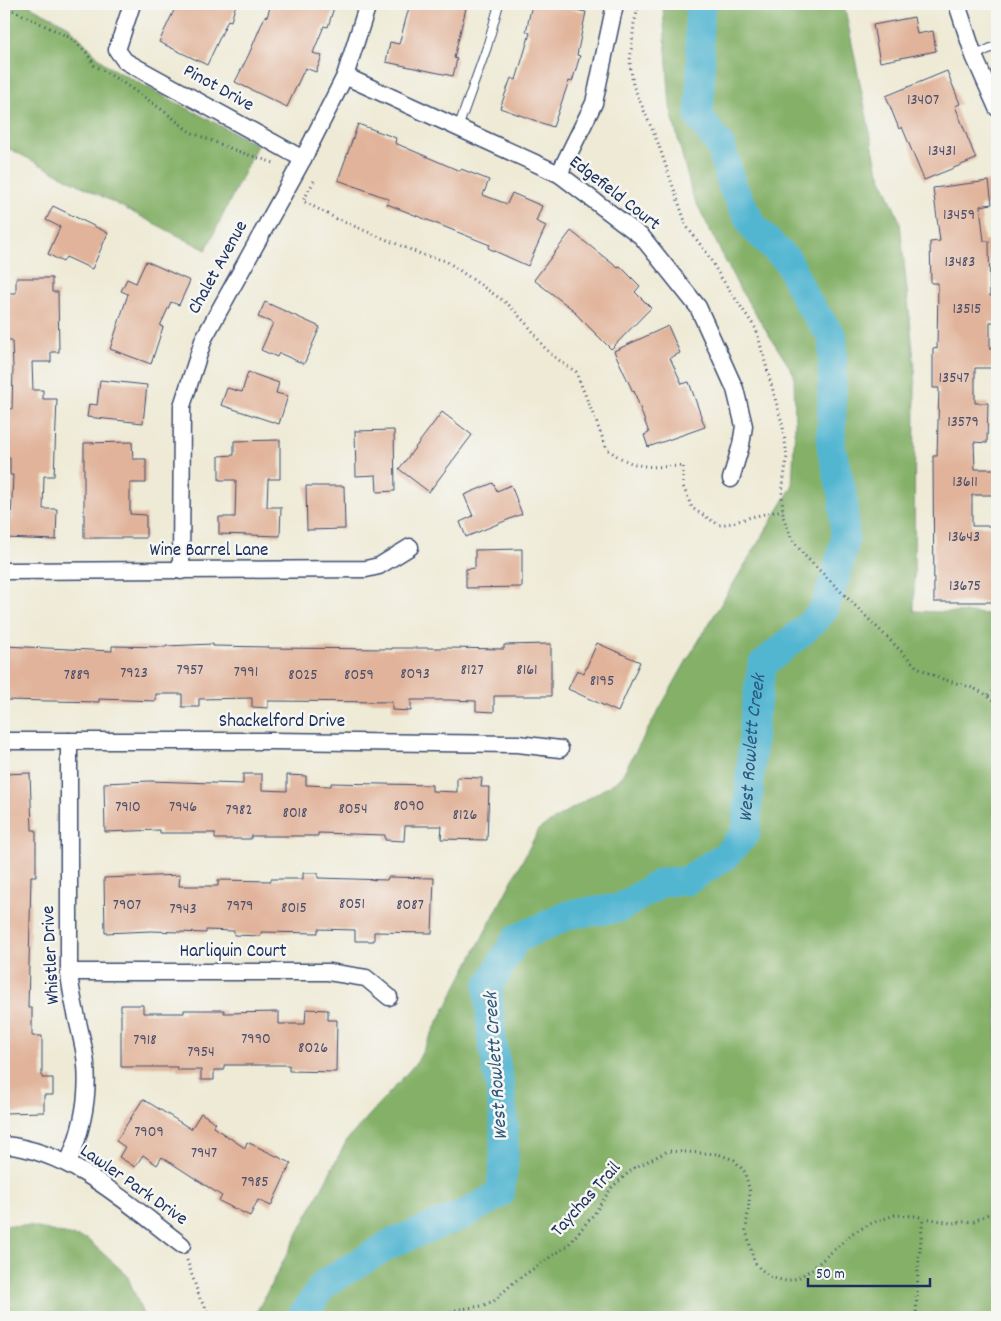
<svg xmlns="http://www.w3.org/2000/svg" width="1001" height="1321" font-family="Dekko,sans-serif">
	<style>
		.forest { fill: #84b068; stroke: #507063 }
		.lines { fill: none; stroke-linecap: round; stroke-linejoin: round }
		.river { stroke: #52b6d1; stroke-width: 29 }
		.building { fill: #e1b39a }
		.lane-casing { stroke: #3b4b70; stroke-width: 10 }
		.street-casing { stroke: #3b4b70; stroke-width: 19 }
		.path { stroke: #3b4b70; stroke-width: 3; stroke-dasharray: 1 4; stroke-linecap: butt }
		.lane { stroke: #fff; stroke-width: 8 }
		.street { stroke: #fff; stroke-width: 16 }
		.labels { text-anchor: middle; dominant-baseline: central; stroke-width: 5; stroke-linejoin: round; paint-order: stroke }
		.number-label { font-size: 16px; fill: #4c506d }
		.street-label { font-size: 19px; fill: #1b2f5e; stroke: #f6f6f2 }
		.water-label { font-size: 20px; font-style: italic; fill: #2c5880; stroke: #f6f6f2 }
	</style>
	<rect width="100%" height="100%" fill="#f6f6f2"/>
	<filter id="ink" filterUnits="userSpaceOnUse"><feTurbulence type="fractalNoise" baseFrequency=".02" numOctaves="2"/><feDisplacementMap in="SourceGraphic" scale="10" xChannelSelector="R" yChannelSelector="G"/><feConvolveMatrix kernelMatrix="1 2 1 2 8 2 1 2 1" color-interpolation-filters="sRGB"/></filter>
	<filter id="wash" filterUnits="userSpaceOnUse"><feTurbulence type="fractalNoise" baseFrequency=".0096" numOctaves="4" result="noise"/><feDisplacementMap in="SourceGraphic" scale="20" xChannelSelector="R" yChannelSelector="G"/><feGaussianBlur stdDeviation="1.12" result="paint"/><feColorMatrix in="noise" values="0 0 0 0 0 0 0 0 0 0 0 0 0 0 0 0 0 1.4 0 .05"/><feComposite in="paint" operator="in"/></filter>
	<g filter="url(#wash)">
		<rect width="100%" height="100%" fill="#eeead5"/>
		<g class="forest">
			<polygon points="4,4 26,4 67,25 107,66 257,145 206,250 4,146"/>
			<polygon points="665,4 844,4 877,167 900,222 915,370 914,611 997,614 997,1317 254,1317 347,1140 417,1062 539,829 620,779 687,660 792,487 795,426 794,374 739,288 692,194 670,107 663,8"/>
			<polygon points="4,1225 29,1226 87,1239 127,1275 144,1317 4,1317"/>
		</g>
		<g class="lines">
			<path class="river" id="s1" d="M301,1317L325,1283L394,1242L465,1214L500,1194L504,1163V1123L500,1087L492,1040L488,987L516,939L571,914L620,908L662,882L686,881L725,856L746,833L754,720L762,665L803,631L823,611L835,579L845,540L843,496L831,447L833,338L807,301L788,261L754,228L732,186L721,147L699,117L701,67L699,24L701,4"/>
		</g>
		<g id="blocks">
			<g class="building">
				<polygon points="177,4 236,4 231,21 228,20 207,65 159,42"/>
				<polygon points="271,4 335,4 328,27 324,26 313,53 322,56 316,72 305,68 287,107 235,82 249,54 265,16 267,17"/>
				<polygon points="410,4 467,4 454,58 457,59 453,76 386,62 390,42 399,44"/>
				<polygon points="532,4 545,4 586,12 577,55 580,56 572,82 569,81 553,127 500,108 511,78 516,80 530,33 526,32"/>
				<polygon points="914,17 917,34 933,31 936,51 880,62 873,25"/>
				<polygon points="947,71 960,104 955,106 976,159 924,180 902,127 899,129 886,96"/>
				<polygon points="358,124 396,138 395,143 460,171 461,169 489,180 483,195 507,204 512,193 542,206 536,221 546,226 528,266 488,248 490,245 387,204 389,199 338,180"/>
				<polygon points="989,181 992,204 980,206 984,241 989,241 990,296 996,296 996,322 990,322 990,349 997,349 997,368 975,368 975,403 988,403 987,443 974,442 975,469 997,469 997,495 972,495 972,526 996,526 996,602 934,602 933,456 937,456 939,388 933,388 933,348 937,349 938,283 931,283 930,242 940,241 933,188"/>
				<polygon points="53,206 108,233 92,269 66,257 63,262 48,254 60,227 46,220"/>
				<polygon points="571,231 618,268 620,266 640,286 635,292 651,308 611,349 575,313 576,312 534,280"/>
				<polygon points="146,261 190,281 179,305 171,302 160,326 163,327 151,364 110,349 128,294 121,291 127,279 136,283"/>
				<polygon points="16,278 52,278 52,292 58,292 59,352 51,352 51,362 32,362 33,390 43,390 43,399 57,399 54,476 44,476 43,509 57,509 56,540 4,538 4,521 11,521 13,475 10,475 10,458 4,458 4,408 12,409 13,368 12,340 4,340 4,293 16,293"/>
				<polygon points="265,302 320,327 304,364 279,353 277,357 261,350 273,323 258,317"/>
				<polygon points="668,326 680,353 670,358 682,384 689,382 705,427 648,447 644,435 649,433 634,391 633,392 614,351"/>
				<polygon points="248,372 279,383 276,393 288,396 279,424 221,405 227,388 242,392"/>
				<polygon points="100,380 147,385 143,423 87,417 89,404 97,405"/>
				<polygon points="442,412 472,435 429,492 399,469"/>
				<polygon points="394,430 395,491 377,492 376,475 356,476 355,431"/>
				<polygon points="280,440 280,479 268,479 267,507 281,507 280,536 219,534 219,517 235,517 236,480 219,480 219,456 234,455 234,441"/>
				<polygon points="132,442 133,459 146,459 146,483 130,483 130,514 146,515 146,538 84,538 84,443"/>
				<polygon points="493,483 497,491 511,485 522,514 466,537 460,522 473,516 464,495"/>
				<polygon points="306,486 344,486 345,529 307,530"/>
				<polygon points="522,549 522,587 466,588 466,569 475,568 475,550"/>
				<polygon points="597,643 640,662 618,712 568,689 577,670 584,673"/>
				<polygon points="213,644 213,646 269,647 269,648 392,649 392,648 449,648 504,649 504,645 551,644 551,696 494,696 494,712 476,711 476,701 449,700 411,700 411,711 392,710 392,702 268,701 268,708 252,707 252,698 199,699 199,707 182,707 182,694 156,694 156,701 99,699 99,702 4,700 4,646 112,651 112,646 166,647 166,646"/>
				<polygon points="30,773 32,830 36,830 36,876 31,876 28,1008 32,1008 32,1036 42,1036 42,1078 53,1078 53,1095 44,1095 44,1112 4,1113 4,774"/>
				<polygon points="243,774 262,774 262,790 287,791 287,775 306,776 306,785 331,786 331,783 432,785 432,791 457,792 457,777 482,778 481,787 489,787 487,840 441,839 442,826 405,826 404,841 385,840 385,835 318,833 318,836 251,836 251,839 215,839 215,833 160,833 160,830 105,832 104,783 150,781 243,784"/>
				<polygon points="303,873 318,873 318,878 387,880 388,877 434,878 432,933 374,932 374,941 355,941 355,930 318,929 318,933 261,932 261,936 234,935 234,931 206,930 206,933 151,931 105,933 104,878 180,875 179,886 218,886 218,880 271,881 271,879 303,879"/>
				<polygon points="121,1005 143,1005 143,1013 184,1013 184,1010 224,1010 224,1013 279,1012 279,1024 305,1024 306,1009 328,1010 328,1020 337,1020 336,1072 289,1071 289,1065 224,1065 224,1070 214,1070 214,1080 201,1080 201,1070 177,1070 177,1067 121,1067"/>
				<polygon points="143,1099 191,1129 201,1113 216,1123 213,1127 245,1148 247,1142 291,1163 271,1206 258,1200 250,1216 219,1201 222,1196 162,1157 157,1165 143,1155 135,1167 119,1157 125,1147 116,1141"/>
			</g>
		</g>
	</g>
	<g filter="url(#ink)">
		<use href="#blocks" fill-opacity="0" stroke="#3b4b70" stroke-width="1"/>
		<g class="lines">
			<g class="lane-casing">
				<g id="lane">
					<polyline points="974,56 997,45"/>
					<polyline points="458,128 487,47 499,4"/>
				</g>
			</g>
			<g class="street-casing">
				<g id="street">
					<polyline points="132,4 117,50 125,61 303,159"/>
					<polyline points="957,4 974,56 997,108"/>
					<polyline points="345,76 559,174 642,237 698,307 735,389 744,426 741,445 731,479"/>
					<polyline points="559,174 594,103 615,4"/>
					<polyline points="4,571 366,569 379,566 410,547"/>
					<polyline points="181,571 182,406 204,338 303,159 345,76 368,4"/>
					<polyline points="4,741 272,741 518,744 560,749"/>
					<polyline points="69,972 328,972 366,978 389,997"/>
					<path d="M4,1145C74,1152 128,1204 182,1245"/>
					<path d="M68,1163C85,1124 92,1082 82,1040C77,1017 71,996 69,972V741"/>
				</g>
			</g>
			<g class="path">
				<path d="M639,4L634,24L630,62L633,85L658,143L687,227L706,252L720,276L756,329L783,427L787,456L782,492L783,517L792,539L804,555L916,666C923,670 930,674 937,677C961,686 978,685 997,704"/>
				<polyline points="4,6 71,38 87,53 94,65 125,84 164,111 190,132 237,151 274,163"/>
				<path d="M314,181L303,201L337,219L423,255L446,261L508,304L531,329L543,346L553,356L576,372L607,449C635,470 649,467 683,466V486L692,508L719,525L732,523L751,517L783,510"/>
				<polyline points="988,695 997,689"/>
				<polyline points="187,1260 200,1299 212,1317"/>
				<polyline points="442,1317 455,1310 481,1306 494,1301 514,1282 568,1245 594,1214 612,1187 634,1168 668,1151 718,1154 734,1160 745,1172 750,1192 746,1230 754,1261 760,1269 773,1278 786,1281 798,1278 811,1270 853,1233 872,1223 895,1215 915,1216 951,1223 974,1221 997,1210"/>
				<polyline points="916,1317 918,1270 923,1218"/>
			</g>
			<use href="#lane" class="lane"/>
			<use href="#street" class="street"/>
		</g>
	</g>
	<g class="labels">
		<g class="number-label">
			<text x="923" y="100">13407</text>
			<text x="942" y="151">13431</text>
			<text x="959" y="215">13459</text>
			<text x="960" y="262">13483</text>
			<text x="967" y="309">13515</text>
			<text x="954" y="378">13547</text>
			<text x="963" y="422">13579</text>
			<text x="965" y="482">13611</text>
			<text x="964" y="537">13643</text>
			<text x="965" y="586">13675</text>
			<text x="190" y="670">7957</text>
			<text x="472" y="670">8127</text>
			<text x="527" y="670">8161</text>
			<text x="246" y="672">7991</text>
			<text x="134" y="673">7923</text>
			<text x="415" y="674">8093</text>
			<text x="77" y="675">7889</text>
			<text x="303" y="675">8025</text>
			<text x="359" y="675">8059</text>
			<text x="602" y="681">8195</text>
			<text x="409" y="806">8090</text>
			<text x="128" y="807">7910</text>
			<text x="183" y="807">7946</text>
			<text x="353" y="809">8054</text>
			<text x="239" y="810">7982</text>
			<text x="295" y="813">8018</text>
			<text x="465" y="815">8126</text>
			<text x="352" y="904">8051</text>
			<text x="127" y="905">7907</text>
			<text x="410" y="905">8087</text>
			<text x="240" y="906">7979</text>
			<text x="294" y="908">8015</text>
			<text x="183" y="909">7943</text>
			<text x="256" y="1039">7990</text>
			<text x="145" y="1040">7918</text>
			<text x="313" y="1048">8026</text>
			<text x="201" y="1052">7954</text>
			<text x="149" y="1132">7909</text>
			<text x="204" y="1153">7947</text>
			<text x="255" y="1182">7985</text>
		</g>
		<g class="street-label">
			<text transform="translate(218 89) rotate(29)">Pinot Drive</text>
			<text transform="translate(614 194) rotate(38)">Edgefield Court</text>
			<text transform="translate(219 268) rotate(-61)">Chalet Avenue</text>
			<text x="209" y="551">Wine Barrel Lane</text>
			<text x="282" y="722">Shackelford Drive</text>
			<text x="233" y="952">Harliquin Court</text>
			<text transform="translate(52 955) rotate(-93)">Whistler Drive</text>
			<text transform="translate(133 1186) rotate(35)">Lawler Park Drive</text>
			<text transform="translate(587 1200) rotate(-48)">Taychas Trail</text>
		</g>
		<g class="water-label">
			<text stroke="none"><textPath href="#s1" startOffset="848">West Rowlett Creek</textPath></text>
			<text transform="translate(497 1066) rotate(-94)">West Rowlett Creek</text>
		</g>
	</g>
	<rect width="1001" height="1321" fill="none" stroke="#f6f6f2" stroke-width="20"/>
	<path d="M808 1278v8h122v-8" fill="none" stroke="#1b2f5e" stroke-width="2.5"/>
	<text x="816" y="1278" font-size="15" fill="#1b2f5e" stroke="#f6f6f2" stroke-width="4" paint-order="stroke">50 m</text>
</svg>
